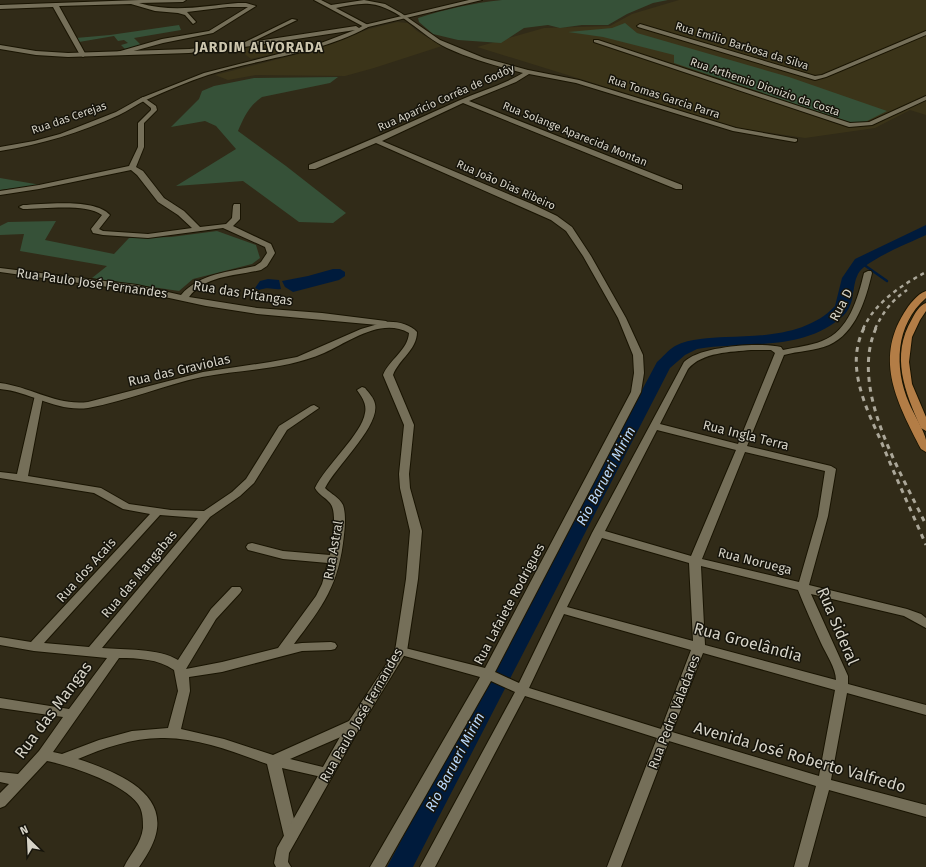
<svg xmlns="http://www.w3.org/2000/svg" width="926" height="867" font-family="'Fira Sans',sans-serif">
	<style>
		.built { fill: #3b3419 }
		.green { fill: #365138 }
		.water { fill: #001b3c }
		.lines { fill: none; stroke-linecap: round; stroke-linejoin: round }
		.stream { stroke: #001b3c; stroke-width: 2.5 }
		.river { fill: #001b3c; fill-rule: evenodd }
		.minor-casing { stroke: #191402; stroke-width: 2 }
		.secondary-casing { stroke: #191402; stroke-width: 2 }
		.primary-casing { stroke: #191402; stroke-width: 2 }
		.minor { fill: #756f59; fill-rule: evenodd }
		.secondary { fill: #756f59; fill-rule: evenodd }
		.primary { fill: #b37d46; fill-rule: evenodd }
		.rail-far1 { stroke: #aba799; stroke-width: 2.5; stroke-dasharray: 4 4; stroke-linecap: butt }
		.rail { stroke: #aba799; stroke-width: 3; stroke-dasharray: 5 5; stroke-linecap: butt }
		.labels { text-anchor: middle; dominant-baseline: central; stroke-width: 3; stroke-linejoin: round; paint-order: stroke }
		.far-street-label { font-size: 11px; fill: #d6d3c7; stroke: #16140b }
		.street-label { font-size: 13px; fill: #d6d3c7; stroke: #16140b }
		.far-district-label { font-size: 14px; font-weight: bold; letter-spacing: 1px; fill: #cdc6ae; stroke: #16140b }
		.water-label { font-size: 14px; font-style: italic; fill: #b7d7fc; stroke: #16140b }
		.near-street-label { font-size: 16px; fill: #d6d3c7; stroke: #16140b }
	</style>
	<rect width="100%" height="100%" fill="#312b18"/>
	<g class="built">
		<polygon points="679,0 926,0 926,115 910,110 875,128 805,138 738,128 477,47 544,28 610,26 632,14"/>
		<polygon points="397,22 408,23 417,31 442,46 374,68 345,76 256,75 228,80 215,75 310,51 369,29"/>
		<polygon points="281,40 295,49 251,59 236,47"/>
	</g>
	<g class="green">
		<path d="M502,0H668L653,3L627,14L608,25H582L560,28L548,25L524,28L501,43L458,40L433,34L419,22L418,18C446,9 473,3 502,0Z"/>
		<polygon points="625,23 637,33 789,77 887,111 863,123 852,123 674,63 674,55 603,37 568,32 612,28"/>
		<polygon points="179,25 181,30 134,38 141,45 125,49 121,45 128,43 124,40 118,41 114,36 79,42 76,38 110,35"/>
		<path d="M338,77L330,83L262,97C249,106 244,117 238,131L286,166L346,213L333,223L299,222L243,181L176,186L236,149L216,126L205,121L171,127L199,99L202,91L214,86L254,78Z"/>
		<polygon points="0,178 41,185 0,190"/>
		<polygon points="56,221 45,240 114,254 129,238 171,237 217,231 256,245 260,258 252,264 193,279 179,291 92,278 107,266 20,251 24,234 0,235 0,226 8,222"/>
	</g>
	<g class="water">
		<polygon points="333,269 340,269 345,272 345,276 339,280 293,292 285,287 282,281 308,276"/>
		<path d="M268,279L279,280L281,289C272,290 270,286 259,290L255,288L260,281Z"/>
	</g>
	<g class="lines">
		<polyline class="stream" points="860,262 887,281"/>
		<path class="river" d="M926,225V235C911,242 864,261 858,274C851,288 856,304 843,316C803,352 746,341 697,349L685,355L670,368L413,867H387L657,362C663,357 668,350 675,346C691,338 709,338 726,337C763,336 808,335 835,306L842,278L855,259Z"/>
		<g class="minor-casing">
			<g id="minor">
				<path d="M140,0H186L183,2L139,3C173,13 204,6 238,3H246L256,6L213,33L163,43L119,55L117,54V52L162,39L209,31L248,7H228L187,12L196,22L193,24L185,15L178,13L155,11L131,4L59,6L86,55L83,57L80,55L53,7L0,9V5Z"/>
				<path d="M314,0H321L331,5L364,0L385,4L401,13L440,40L484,58L528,70L579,80L736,128L797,139V141L795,142L733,131L576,83L529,74L516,82L469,101L682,185V189H676L463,103L382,141L532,204L557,216L572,227L591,256L626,318L643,355L644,373L641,392L495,672L519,683L592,533L684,362C700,346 759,342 781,347L783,350C796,347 810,346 822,341C849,331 858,298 864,273L868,271H871L872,273C866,299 856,333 829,345C815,351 798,351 784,355L747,446L831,466L836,469L828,516L809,585L907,609L921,614L926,618V628L904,616L811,594L848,676V684L926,705V715L847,693L831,780L926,805V817L829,790L808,867H794L816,786L669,741L621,867H607L657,738L525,696L435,867H420L515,692L491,681L385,867H370L480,677L401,655L397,654L395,651L397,648L401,647L485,668L631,392L634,373L633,355L618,318L583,256L566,231L551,220L376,143L315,169H309V165C360,145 409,123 458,101C480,91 503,85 523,73C497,66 471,59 447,48C421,36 399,7 370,4C358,3 347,6 336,8L368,25L369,26L366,28ZM751,350H771L775,353L738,444L660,424L688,369C702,352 731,352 751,350ZM657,430L736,450L691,556L605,531ZM745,452L825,471L818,516L799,582L702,559ZM602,538L689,563L693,641L567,607ZM701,566L798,590C805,608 813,625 821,643C826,654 836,668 836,680L705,645ZM564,614L691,650L661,729L529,688ZM703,653L835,690L819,776L672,732Z"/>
				<polygon points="292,19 297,20 244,46 239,45"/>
				<polygon points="640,24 815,76 822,75 926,31 926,35 826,77 815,80 638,27 637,26"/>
				<polygon points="594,40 598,40 850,123 869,122 926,96 926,100 872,125 849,127 594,42"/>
				<path d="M143,97L156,106L157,110L144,123V147L136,167L143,171L164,198L184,211L200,227L226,224L232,218L233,206L234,204H240V219L233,226L271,244L275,253L267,266L261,270C236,276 206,275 189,297L257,308L322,313L386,321L390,324L389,326L257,314L206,306L137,291L0,272V268L137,285L181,295C200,273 229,272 255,266L261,262L267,253L265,247L223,228L148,238L103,235L93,233L91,229L102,215C86,203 43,209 23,209L19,207L23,205C45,204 95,198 110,215L99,229L103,231L148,234L192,228L178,215L158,202L137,175L131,170L39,189L0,195V191L39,185L129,166L138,147V123L151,110V108L140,99Z"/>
				<path d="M362,387L365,388C369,393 374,398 375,404C380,426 336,466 325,488C331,494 339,497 343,505C346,514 345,526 344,535C339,585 323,606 294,644L302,643L331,642L335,643L337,646L335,649L331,650L302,651L222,672L189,677L190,691L181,729L224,739L273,755L349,721L354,720L359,721L361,725L359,729L290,759L331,769L333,773L331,777L326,778L282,768L298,836L296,840L291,842L286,840L284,836L267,764C234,752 197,737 161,738C132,738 104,748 78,759C111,770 167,790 156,834C153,846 146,857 139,867H124C130,854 141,844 143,828C143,820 143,811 138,804C123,783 71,766 47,761L5,806L0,808V793L9,784L0,782V772L18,774L39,751L63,717L0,708V698L69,709L107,658L34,651L0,645V637L31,642L150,514L123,509L94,493L0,478V472L17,474L35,395L38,394L43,397L28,476L101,488L129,504L171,510L204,511L232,492L246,479L279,426L311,406L314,405L319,408L287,430L254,483L240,496L210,517L102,648C124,650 159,648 178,660L211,609L232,587H240L242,590L240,593L216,619L186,669L222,662L278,648L316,596L322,584L328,563L283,559L248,550L246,547L248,544L252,543L283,551L330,555C332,544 338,512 330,503C325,497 319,495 315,488C326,465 362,434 365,413C367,404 362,397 357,390ZM160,515L198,518L89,647L44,643ZM119,658C138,658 158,659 174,670L178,691L168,728L132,731L99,740L62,754L53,752Z"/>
			</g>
		</g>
		<g class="secondary-casing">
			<g id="secondary">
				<path d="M469,0H482L368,27C319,54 261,58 208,75C187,82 166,91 146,100C137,104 128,111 119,115C79,133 43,144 0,151V147L34,141L60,134L116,112L141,98L204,73L321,43L355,30L231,49L189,53L68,57L36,55L0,49V45L36,51L68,53L189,49L231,45L356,26L359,28L364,25Z"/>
				<path d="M385,322C396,321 410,324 417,332C417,350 399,359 393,375L414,425L409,474L410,488L422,531L418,579L407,651L359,729L289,853L288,862L291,867H276L274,863L277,848L349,721L395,651L406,579L410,531L400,488L399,474L404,425L383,375C389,360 408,350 409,333C381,317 349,342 324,353C285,370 243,369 202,377C164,385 127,401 88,408C55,412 32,392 0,389V383C32,387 56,406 88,402L203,372L270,362L297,357L361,329Z"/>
			</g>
		</g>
		<g class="primary-casing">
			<g id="primary">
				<path d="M926,291V298C895,325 894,368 909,403C913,413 924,430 926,440C926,443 926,448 926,452L921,449C898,404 874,361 904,313C909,305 917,294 926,291Z"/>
				<path d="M926,303V311L920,320L912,337L909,362L912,384L926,417V431L921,428C905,392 890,356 912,319C915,313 920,305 926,303Z"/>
			</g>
		</g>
		<use href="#minor" class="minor"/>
		<use href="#secondary" class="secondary"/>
		<use href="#primary" class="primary"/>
		<g class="rail-far1">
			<path d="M863,329C875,302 902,285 926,272"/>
			<path d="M875,329C883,312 892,300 907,290"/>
		</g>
		<g class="rail">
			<path d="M864,328C857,342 855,357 857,372C860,396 871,419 881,441C895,476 911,510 926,545"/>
			<path d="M876,328C849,389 900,470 926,525"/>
		</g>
	</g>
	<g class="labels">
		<g class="far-street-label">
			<text transform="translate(742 46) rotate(17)">Rua Emílio Barbosa da Silva</text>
			<text transform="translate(765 87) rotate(19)">Rua Arthemio Dionizio da Costa</text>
			<text transform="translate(664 97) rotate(18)">Rua Tomas Garcia Parra</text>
			<text transform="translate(446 98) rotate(-24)">Rua Aparício Corrêa de Godóy</text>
			<text transform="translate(69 118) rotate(-19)">Rua das Cerejas</text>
			<text transform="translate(575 134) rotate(22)">Rua Solange Aparecida Montan</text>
			<text transform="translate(506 185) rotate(24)">Rua João Dias Ribeiro</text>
		</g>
		<g class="street-label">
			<text transform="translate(92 283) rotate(8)">Rua Paulo José Fernandes</text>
			<text transform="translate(243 293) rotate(9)">Rua das Pitangas</text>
			<text transform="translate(841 305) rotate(-62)">Rua D</text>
			<text transform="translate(179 370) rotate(-13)">Rua das Graviolas</text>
			<text transform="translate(746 435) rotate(14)">Rua Ingla Terra</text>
			<text transform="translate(333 550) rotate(-80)">Rua Astral</text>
			<text transform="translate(755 561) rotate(14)">Rua Noruega</text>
			<text transform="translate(86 570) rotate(-48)">Rua dos Acais</text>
			<text transform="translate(139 574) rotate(-50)">Rua das Mangabas</text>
			<text transform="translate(509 604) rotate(-62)">Rua Lafaiete Rodrigues</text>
			<text transform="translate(674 712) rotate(-69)">Rua Pedro Valadares</text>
			<text transform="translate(361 715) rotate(-60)">Rua Paulo José Fernandes</text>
		</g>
		<g class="far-district-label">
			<text x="259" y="47">JARDIM ALVORADA</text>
		</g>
		<g class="water-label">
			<text transform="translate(606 476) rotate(-62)">Rio Barueri Mirim</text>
			<text transform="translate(455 762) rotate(-62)">Rio Barueri Mirim</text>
		</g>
		<g class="near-street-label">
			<text transform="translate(838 626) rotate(67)">Rua Sideral</text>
			<text transform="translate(748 642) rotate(15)">Rua Groelândia</text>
			<text transform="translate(53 710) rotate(-53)">Rua das Mangas</text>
			<text transform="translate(800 757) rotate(16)">Avenida José Roberto Valfredo</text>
		</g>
	</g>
	<g transform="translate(28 839) rotate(336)" stroke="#16140b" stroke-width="3" paint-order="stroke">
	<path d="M0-3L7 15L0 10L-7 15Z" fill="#d6d3c7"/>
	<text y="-6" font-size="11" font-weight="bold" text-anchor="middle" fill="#d6d3c7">N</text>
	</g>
</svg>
